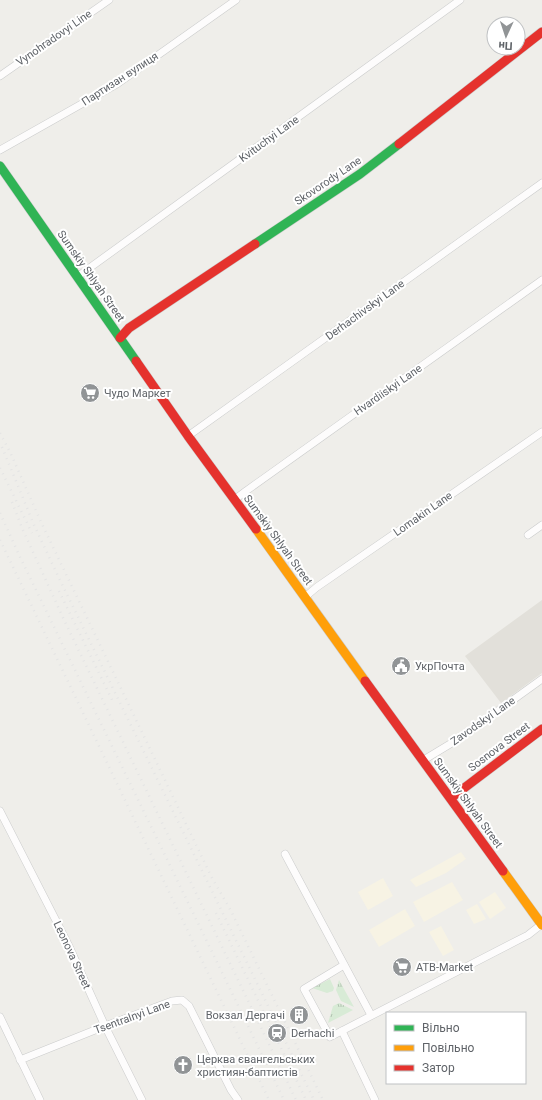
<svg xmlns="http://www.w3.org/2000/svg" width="542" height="1100" font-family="Roboto,sans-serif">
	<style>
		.commercial { fill: #f7f3e4 }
		.education { fill: #e2e0da }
		.grass { fill: url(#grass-tufts) }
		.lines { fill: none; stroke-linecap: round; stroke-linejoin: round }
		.street-casing { stroke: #cbcccc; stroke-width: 8 }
		.fast-casing { stroke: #cacacb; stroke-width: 10 }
		.slow-casing { stroke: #cacacb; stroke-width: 10 }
		.jam-casing { stroke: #cacacb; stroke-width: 10 }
		.street { stroke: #fdfcfc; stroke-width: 7 }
		.fast { stroke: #30b455; stroke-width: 9 }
		.slow { stroke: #ff9f0a; stroke-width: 9 }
		.jam { stroke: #e5322d; stroke-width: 9 }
		.rail { stroke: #e4e4e4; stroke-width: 2.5; stroke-dasharray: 1 5; stroke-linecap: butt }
		.labels { text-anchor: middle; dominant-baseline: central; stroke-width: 4; stroke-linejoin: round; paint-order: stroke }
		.street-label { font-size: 11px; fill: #5f6368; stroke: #fff }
		.poi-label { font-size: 11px; fill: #5f6368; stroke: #fff; text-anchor: start }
	</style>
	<defs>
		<pattern id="grass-tufts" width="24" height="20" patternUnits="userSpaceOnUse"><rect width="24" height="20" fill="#d8ebd6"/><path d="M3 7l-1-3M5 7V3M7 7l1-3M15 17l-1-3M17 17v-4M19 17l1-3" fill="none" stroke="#b2c2b1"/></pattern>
	</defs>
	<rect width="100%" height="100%" fill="#efeeea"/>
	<g class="commercial">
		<polygon points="461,852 466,859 446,873 416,887 410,880"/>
		<polygon points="383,878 393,896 368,910 358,892"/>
		<polygon points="452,882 463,900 424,922 413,902"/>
		<polygon points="495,892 506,908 490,919 479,902"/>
		<polygon points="477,904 486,919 474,924 466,910"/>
		<polygon points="405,909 415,926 379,947 369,930"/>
		<polygon points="441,926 454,950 443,956 429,932"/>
	</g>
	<polygon class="education" points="542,600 542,673 501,703 465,656"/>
	<g class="grass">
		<polygon points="330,979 334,988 333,991 327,993 312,988"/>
		<polygon points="339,980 354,1007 341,1001 336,990"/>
		<polygon points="339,1003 353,1010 328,1023 333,1006"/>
	</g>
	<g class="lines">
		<g class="street-casing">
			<g id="street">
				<polyline points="0,76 109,0"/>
				<polyline points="0,150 117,84 236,0"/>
				<polyline points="77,277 460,0"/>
				<polyline points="188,436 542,183"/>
				<polyline points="234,500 246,491 542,280"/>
				<polyline points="528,535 542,525"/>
				<polyline points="305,597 317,587 542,432"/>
				<polyline points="422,761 460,738 542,679"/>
				<polyline points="0,811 68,944 105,1026 142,1100"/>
				<polyline points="285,854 371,1015"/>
				<polyline points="344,965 304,989 330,1037 528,935 542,924"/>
				<polyline points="0,1017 40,1100"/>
				<polyline points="342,1031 375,1100"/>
				<polyline points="20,1060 105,1026 172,1001 182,1000 189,1006 231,1090 238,1100"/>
			</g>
		</g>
		<g class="fast-casing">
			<g id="fast">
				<polyline points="0,166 136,361"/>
				<polyline points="255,244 360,174 399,144"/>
			</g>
		</g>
		<g class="slow-casing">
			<g id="slow">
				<polyline points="256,529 365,681"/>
				<polyline points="503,871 542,925"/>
			</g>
		</g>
		<g class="jam-casing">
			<g id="jam">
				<polyline points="399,144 542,32"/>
				<polyline points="120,338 129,328 255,244"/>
				<polyline points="136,361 188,436 256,529"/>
				<polyline points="365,681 503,871"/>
				<polyline points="451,798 542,729"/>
			</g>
		</g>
		<use href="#street" class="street"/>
		<use href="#fast" class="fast"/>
		<use href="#slow" class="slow"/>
		<use href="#jam" class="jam"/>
		<g class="rail">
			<polyline points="0,433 11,454 41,522 212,878 230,909 323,1100"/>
			<polyline points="2,447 34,525 58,576 314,1100"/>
			<polyline points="0,468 32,533"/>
			<polyline points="12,502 22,528 65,622 296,1100"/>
			<polyline points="0,513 20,557 284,1100"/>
			<polyline points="0,540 269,1100"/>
			<polyline points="59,591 114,704"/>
			<polyline points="216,913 306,1100"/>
		</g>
	</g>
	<defs>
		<g id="supermarket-disc" transform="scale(1)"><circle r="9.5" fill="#919496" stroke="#fff"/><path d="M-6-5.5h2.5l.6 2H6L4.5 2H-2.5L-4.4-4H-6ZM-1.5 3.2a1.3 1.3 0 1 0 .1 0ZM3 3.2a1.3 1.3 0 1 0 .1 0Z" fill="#fff"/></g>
		<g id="civic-disc" transform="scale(1)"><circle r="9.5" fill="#919496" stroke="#fff"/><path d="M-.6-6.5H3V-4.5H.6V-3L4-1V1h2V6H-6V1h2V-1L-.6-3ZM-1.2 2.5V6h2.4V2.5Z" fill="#fff"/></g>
		<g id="building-disc" transform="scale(1)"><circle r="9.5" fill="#919496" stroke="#fff"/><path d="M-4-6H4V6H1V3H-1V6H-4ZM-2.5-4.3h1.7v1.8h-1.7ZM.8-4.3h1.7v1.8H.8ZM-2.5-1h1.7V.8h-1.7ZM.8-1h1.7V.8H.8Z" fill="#fff"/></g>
		<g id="station-disc" transform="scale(1)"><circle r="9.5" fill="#919496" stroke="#fff"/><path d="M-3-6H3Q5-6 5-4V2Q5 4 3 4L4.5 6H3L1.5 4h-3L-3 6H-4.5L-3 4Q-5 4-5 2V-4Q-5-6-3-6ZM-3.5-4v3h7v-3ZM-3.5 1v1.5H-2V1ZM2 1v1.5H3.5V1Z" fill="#fff"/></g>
		<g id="church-disc" transform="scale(1)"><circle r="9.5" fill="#919496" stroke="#fff"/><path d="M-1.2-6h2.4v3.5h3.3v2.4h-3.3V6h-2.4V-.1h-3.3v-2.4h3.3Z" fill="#fff"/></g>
	</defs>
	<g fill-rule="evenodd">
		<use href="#supermarket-disc" x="90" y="393"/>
		<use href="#civic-disc" x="401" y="666"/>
		<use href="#supermarket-disc" x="402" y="967"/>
		<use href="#building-disc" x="299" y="1015"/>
		<use href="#station-disc" x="277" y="1033"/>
		<use href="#church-disc" x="183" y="1065"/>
	</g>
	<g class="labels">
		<g class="street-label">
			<text transform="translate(54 38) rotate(-35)">Vynohradovyi Line</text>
			<text transform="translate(120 79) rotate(-33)">Партизан вулиця</text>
			<text transform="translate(269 139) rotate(-36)">Kvituchyi Lane</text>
			<text transform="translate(328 181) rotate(-34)">Skovorody Lane</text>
			<text transform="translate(91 276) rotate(55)">Sumskiy Shlyah Street</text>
			<text transform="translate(365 310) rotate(-36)">Derhachivskyi Lane</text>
			<text transform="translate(388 390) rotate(-35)">Hvardiiskyi Lane</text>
			<text transform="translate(423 514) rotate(-35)">Lomakin Lane</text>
			<text transform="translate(278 540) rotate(54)">Sumskiy Shlyah Street</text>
			<text transform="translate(483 721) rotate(-35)">Zavodskyi Lane</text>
			<text transform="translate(499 747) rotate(-37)">Sosnova Street</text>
			<text transform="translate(468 803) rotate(54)">Sumskiy Shlyah Street</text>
			<text transform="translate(72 955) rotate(65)">Leonova Street</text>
			<text transform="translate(132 1017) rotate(-20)">Tsentralnyi Lane</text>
		</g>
		<g class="poi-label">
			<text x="104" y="393">Чудо Маркет</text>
			<text x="415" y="666">УкрПочта</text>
			<text x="416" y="967">ATB-Market</text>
			<text x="285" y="1015" text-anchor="end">Вокзал Дергачі</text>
			<text x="291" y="1033">Derhachi</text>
			<text x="197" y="1059">Церква євангельських<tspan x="197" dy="13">християн-баптистів</tspan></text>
		</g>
	</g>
	<rect x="386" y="1012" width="140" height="72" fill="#ffffff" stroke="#bfc1c3"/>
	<rect x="394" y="1025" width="20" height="6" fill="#30b455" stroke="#bfc1c3"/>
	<text x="422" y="1032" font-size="12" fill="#5f6368">Вільно</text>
	<rect x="394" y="1045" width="20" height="6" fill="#ff9f0a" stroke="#bfc1c3"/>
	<text x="422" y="1052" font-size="12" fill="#5f6368">Повільно</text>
	<rect x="394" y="1065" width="20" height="6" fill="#e5322d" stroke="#bfc1c3"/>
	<text x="422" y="1072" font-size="12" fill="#5f6368">Затор</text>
	<g transform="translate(506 36) rotate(183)"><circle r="19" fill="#ffffff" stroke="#bfc1c3"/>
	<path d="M0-3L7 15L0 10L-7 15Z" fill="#919496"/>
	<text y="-6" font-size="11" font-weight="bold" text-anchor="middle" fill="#5f6368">Пн</text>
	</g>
</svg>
